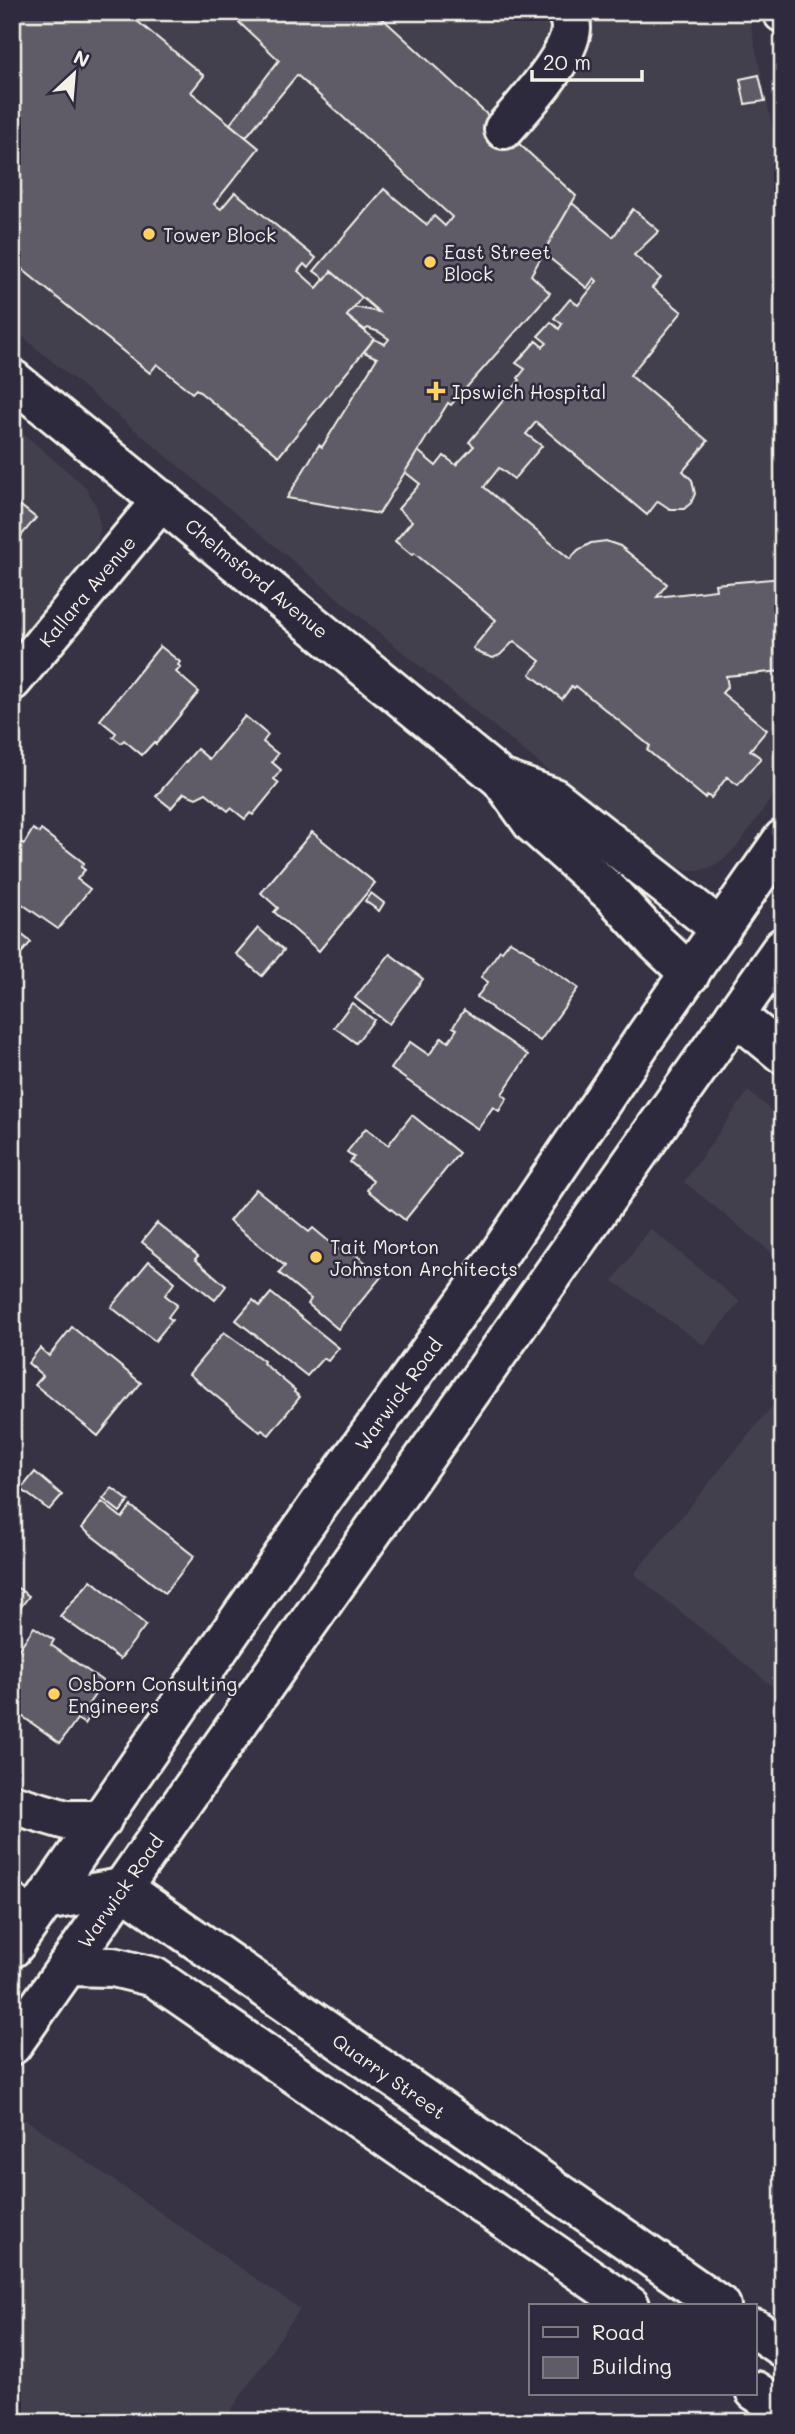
<svg xmlns="http://www.w3.org/2000/svg" width="795" height="2434" font-family="Mali,sans-serif">
	<style>
		.built { fill: #433f4e }
		.building { fill: #5f5c67; stroke: #f4f1e8; stroke-width: 2 }
		.lines { fill: none; stroke-linecap: round; stroke-linejoin: round }
		.minor-casing { stroke: #f4f1e8; stroke-width: 44 }
		.major-casing { stroke: #f4f1e8; stroke-width: 44 }
		.minor { stroke: #2f2a3d; stroke-width: 38 }
		.major { stroke: #2f2a3d; stroke-width: 38 }
		.poi-dot { fill: #ffd166; stroke: #2f2a3d; stroke-width: 2.5 }
		.labels { text-anchor: middle; dominant-baseline: central; stroke-width: 5; stroke-linejoin: round; paint-order: stroke }
		.poi-label { font-size: 19px; fill: #f4f1e8; stroke: #2f2a3d; text-anchor: start }
		.street-label { font-size: 19px; fill: #f4f1e8; stroke: #2f2a3d }
	</style>
	<rect width="100%" height="100%" fill="#373244"/>
	<filter id="ink" filterUnits="userSpaceOnUse"><feTurbulence type="fractalNoise" baseFrequency=".0143" numOctaves="2"/><feDisplacementMap in="SourceGraphic" scale="14" xChannelSelector="R" yChannelSelector="G"/><feConvolveMatrix kernelMatrix="1 2 1 2 8 2 1 2 1" color-interpolation-filters="sRGB"/></filter>
	<g filter="url(#ink)">
		<g class="built">
			<polygon points="12,12 748,12 783,176 783,782 739,844 724,859 709,868 700,870 686,870 667,863 587,802 411,659 12,328"/>
			<polygon points="12,424 85,486 97,508 100,527 97,550 12,660"/>
			<polygon points="748,1091 783,1120 783,1262 684,1182"/>
			<polygon points="650,1228 740,1302 704,1345 613,1281"/>
			<polygon points="783,1393 783,1695 634,1574"/>
			<polygon points="25,2119 300,2309 223,2422 12,2422 12,2137"/>
		</g>
		<g class="building">
			<polygon points="12,12 126,12 204,76 191,92 259,148 214,204 221,209 235,192 316,258 308,268 304,264 298,271 317,288 331,271 362,297 347,316 374,339 279,456 196,389 192,393 157,364 150,373 12,261"/>
			<polygon points="228,12 387,12 382,18 576,196 531,275 550,293 451,405 448,403 379,514 287,498 319,445 322,447 377,358 364,352 374,339 385,344 389,339 379,332 368,328 365,330 347,316 354,307 379,312 331,271 325,279 314,271 384,189 427,225 434,216 445,226 452,217 297,75 246,137 230,124 279,60"/>
			<polygon points="759,75 765,101 745,104 740,79"/>
			<polygon points="572,203 613,237 633,209 659,231 634,255 661,278 652,288 682,312 630,375 708,441 683,471 692,480 695,494 691,503 684,509 670,509 658,501 647,515 536,422 526,434 542,446 514,479 499,468 484,487 570,559 578,550 591,543 606,541 620,546 667,584 657,597 716,590 715,584 783,578 783,671 726,676 728,686 722,693 767,730 750,750 761,758 738,785 727,777 711,798 707,795 705,798 647,750 650,746 576,686 574,688 572,686 562,699 530,674 540,661 514,641 500,655 493,658 479,653 473,648 496,620 414,553 412,555 395,541 412,521 398,509 420,484 405,472 418,451 436,466 444,456 456,465 474,446 469,442 520,380 518,378 525,369 516,363 536,341 543,347 547,343 538,336 551,322 559,329 562,324 554,318 570,299 578,305 597,281 594,278 587,288 543,253"/>
			<polygon points="12,499 36,518 12,547"/>
			<polygon points="160,646 180,662 178,665 181,667 176,672 199,692 156,744 154,742 142,755 124,740 121,743 113,737 116,733 100,720"/>
			<polygon points="245,716 268,735 263,742 278,754 272,762 281,770 274,779 279,783 253,815 250,813 245,819 231,808 228,811 206,793 196,798 184,793 171,808 156,796 197,749 209,759"/>
			<polygon points="33,829 39,833 41,830 84,863 81,867 85,870 77,879 90,889 58,929 12,897 12,835 24,844"/>
			<polygon points="312,832 375,883 319,951 274,912 278,908 261,893"/>
			<polygon points="371,893 384,903 379,911 365,901"/>
			<polygon points="12,927 31,942 12,964"/>
			<polygon points="258,928 284,950 262,976 236,954"/>
			<polygon points="510,941 534,955 533,957 578,988 540,1041 492,1009 492,1008 477,997 488,982 481,977 500,950 502,951"/>
			<polygon points="390,954 423,979 389,1024 355,998"/>
			<polygon points="352,1003 374,1020 356,1043 334,1027"/>
			<polygon points="464,1010 528,1055 502,1094 507,1098 499,1111 493,1107 478,1129 391,1069 410,1042 429,1055 442,1037 448,1042 457,1029 453,1027"/>
			<polygon points="412,1115 459,1153 405,1220 367,1190 373,1181 350,1162 354,1157 347,1152 366,1128 388,1145"/>
			<polygon points="256,1189 309,1232 313,1228 344,1254 349,1249 382,1276 338,1329 308,1304 311,1299 279,1273 285,1266 229,1221"/>
			<polygon points="157,1223 198,1256 195,1259 226,1286 215,1300 142,1242"/>
			<polygon points="149,1261 175,1282 165,1295 177,1305 168,1317 172,1320 155,1341 111,1307"/>
			<polygon points="271,1293 339,1348 328,1361 323,1358 307,1376 236,1320 253,1300 260,1306"/>
			<polygon points="72,1327 141,1383 98,1436 35,1385 43,1376 28,1363 40,1348 49,1356"/>
			<polygon points="224,1332 264,1361 263,1363 295,1390 294,1392 300,1397 269,1435 262,1430 260,1432 189,1374"/>
			<polygon points="35,1472 62,1495 49,1510 21,1489"/>
			<polygon points="112,1488 129,1501 120,1512 103,1499"/>
			<polygon points="102,1502 122,1518 131,1506 194,1556 165,1593 82,1528"/>
			<polygon points="91,1580 146,1625 120,1659 60,1616"/>
			<polygon points="12,1584 29,1596 12,1619"/>
			<polygon points="34,1627 54,1640 51,1645 104,1682 87,1706 93,1711 85,1724 77,1719 60,1743 12,1709 12,1659"/>
		</g>
		<g class="lines">
			<g class="minor-casing">
				<g id="minor">
					<path d="M504,129C523,107 570,57 571,28C571,23 569,17 567,12"/>
					<polyline points="12,379 501,779 533,824 611,893 656,942 690,974"/>
					<polyline points="12,681 162,500"/>
					<polyline points="501,779 554,798 721,929"/>
					<polyline points="735,1015 783,1054"/>
					<polyline points="12,1804 66,1820 102,1820"/>
					<polyline points="45,1901 122,1888 721,2306"/>
					<polyline points="12,1903 16,1943"/>
					<polyline points="67,1966 113,1967 154,1977 630,2306"/>
					<polyline points="755,2329 783,2348"/>
					<polyline points="755,2391 783,2409"/>
				</g>
			</g>
			<g class="major-casing">
				<g id="major">
					<polyline points="783,12 783,13"/>
					<polyline points="12,1948 317,1507 491,1266 645,1037 783,839"/>
					<polyline points="12,2045 783,947"/>
				</g>
			</g>
			<use href="#minor" class="minor"/>
			<use href="#major" class="major"/>
		</g>
	</g>
	<g class="poi-dot">
		<circle cx="149" cy="234" r="7"/>
		<circle cx="430" cy="262" r="7"/>
		<path d="M432.5 380.5h7v7h7v7h-7v7h-7v-7h-7v-7h7z"/>
		<circle cx="316" cy="1257" r="7"/>
		<circle cx="54" cy="1694" r="7"/>
	</g>
	<g class="labels">
		<g class="poi-label">
			<text x="163" y="234">Tower Block</text>
			<text x="444" y="251">East Street<tspan x="444" dy="22">Block</tspan></text>
			<text x="452" y="391">Ipswich Hospital</text>
			<text x="330" y="1246">Tait Morton<tspan x="330" dy="22">Johnston Architects</tspan></text>
			<text x="68" y="1683">Osborn Consulting<tspan x="68" dy="22">Engineers</tspan></text>
		</g>
		<g class="street-label">
			<text transform="translate(257 578) rotate(39)">Chelmsford Avenue</text>
			<text transform="translate(87 591) rotate(-50)">Kallara Avenue</text>
			<text transform="translate(398 1394) rotate(-54)">Warwick Road</text>
			<text transform="translate(120 1891) rotate(-55)">Warwick Road</text>
			<text transform="translate(389 2076) rotate(35)">Quarry Street</text>
		</g>
	</g>
	<rect width="795" height="2434" fill="none" stroke="#2f2a3d" stroke-width="42"/>
	<rect x="21" y="21" width="753" height="2392" fill="none" stroke="#f4f1e8" stroke-width="2.5" filter="url(#ink)"/>
	<rect x="529" y="2304" width="228" height="91" fill="#2f2a3d" stroke="#7e7a81" stroke-width="2"/>
	<rect x="543" y="2327" width="35" height="10" fill="#2f2a3d" stroke="#7e7a81" stroke-width="2"/>
	<text x="592" y="2340" font-size="21" fill="#f4f1e8">Road</text>
	<rect x="543" y="2357" width="35" height="21" fill="#5f5c67" stroke="#7e7a81" stroke-width="2"/>
	<text x="592" y="2374" font-size="21" fill="#f4f1e8">Building</text>
	<g transform="translate(74 74) rotate(26)" stroke="#2f2a3d" stroke-width="5" paint-order="stroke">
	<path d="M0-5L12 26L0 18L-12 26Z" fill="#f4f1e8"/>
	<text y="-10" font-size="19" font-weight="bold" text-anchor="middle" fill="#f4f1e8">N</text>
	</g>
	<path d="M532 70v10h110v-10" fill="none" stroke="#f4f1e8" stroke-width="3.5"/>
	<text x="543" y="70" font-size="21" fill="#f4f1e8" stroke="#2f2a3d" stroke-width="5" paint-order="stroke">20 m</text>
</svg>
